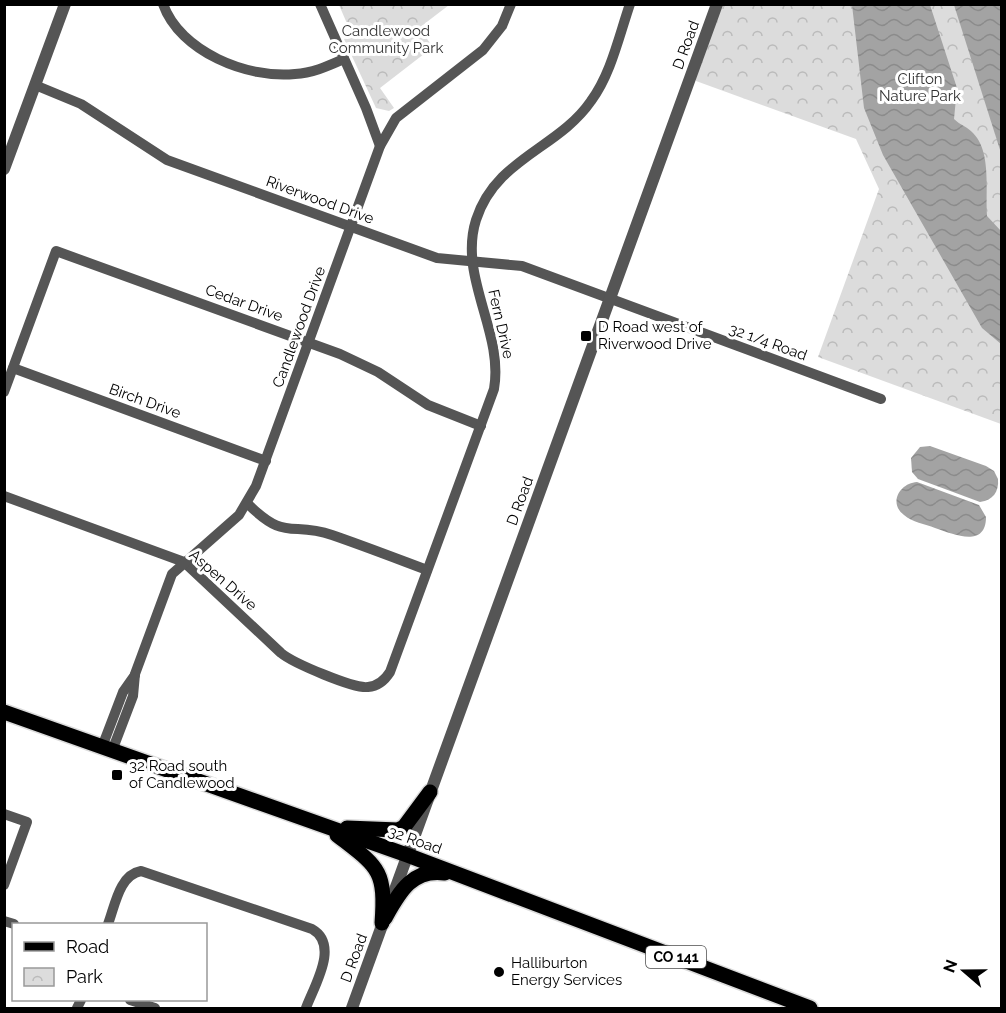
<svg xmlns="http://www.w3.org/2000/svg" width="1006" height="1013" font-family="Raleway,sans-serif">
	<style>
		.park { fill: url(#park-crowns) }
		.water { fill: url(#water-waves) }
		.lines { fill: none; stroke-linecap: round; stroke-linejoin: round }
		.primary-casing { stroke: #dbdbdb; stroke-width: 18 }
		.minor { stroke: #555; stroke-width: 10 }
		.tertiary { stroke: #555; stroke-width: 12 }
		.primary { stroke: #000; stroke-width: 15 }
		.poi-dot { fill: #000; stroke: #fff; stroke-width: 2 }
		.labels { text-anchor: middle; dominant-baseline: central; stroke-width: 6; stroke-linejoin: round; paint-order: stroke }
		.shield { fill: #fff; stroke: #4c4c4c; stroke-width: 1.5 }
		.shield-label { font-size: 14px; font-weight: bold; fill: #000 }
		.park-label { font-size: 15px; fill: #333; stroke: #fff }
		.street-label { font-size: 15px; fill: #000; stroke: #fff }
		.poi-label { font-size: 15px; fill: #000; stroke: #fff; text-anchor: start }
	</style>
	<defs>
		<pattern id="park-crowns" width="20" height="18" patternUnits="userSpaceOnUse" patternTransform="scale(1.5)"><rect width="20" height="18" fill="#dcdcdc"/><path d="M2 6a3 3 0 1 1 6 0M12 15a3 3 0 1 1 6 0" fill="none" stroke="#bbb"/></pattern>
		<pattern id="water-waves" width="16" height="10" patternUnits="userSpaceOnUse" patternTransform="scale(1.5)"><rect width="16" height="10" fill="#a3a3a3"/><path d="M0 5q4-4 8 0t8 0" fill="none" stroke="#8b8b8b"/></pattern>
	</defs>
	<rect width="100%" height="100%" fill="#fff"/>
	<g class="park">
		<polygon points="339,5 449,5 419,28 433,47 380,88 394,108 389,111 376,108 344,39 352,35"/>
		<polygon points="717,5 1001,5 1001,424 818,357 879,189 856,139 696,81 696,63"/>
	</g>
	<g class="water">
		<path d="M852,5H930L957,88L954,119C960,125 968,127 973,133C992,152 985,192 987,216L1001,231V344L982,328L883,155L864,108Z"/>
		<polygon points="954,5 1001,5 1001,153"/>
		<path d="M930,446L986,466L994,471L998,479C999,492 993,500 980,502L918,479L912,472L911,458L920,447Z"/>
		<path d="M917,482L979,505L986,517C986,549 953,534 935,528C925,524 912,522 904,515C888,503 900,483 917,482Z"/>
	</g>
	<g class="lines">
		<g class="primary-casing">
			<g id="primary">
				<polyline points="4,712 407,855 810,1008"/>
				<polyline points="347,828 398,830 404,827 430,792"/>
				<path d="M337,835C378,867 386,869 382,923"/>
				<path d="M385,918C399,893 412,868 445,873"/>
			</g>
		</g>
		<g class="minor">
			<path d="M163,4C180,52 248,79 295,74C313,73 328,66 344,59"/>
			<polyline points="320,4 366,108 380,146"/>
			<polyline points="35,85 81,104 167,160 437,258 522,266 881,399"/>
			<polyline points="13,368 266,461"/>
			<polyline points="4,392 56,251 340,354 378,372 428,405 481,426"/>
			<path d="M4,496L184,562L281,653C293,663 354,689 368,687C379,686 385,680 390,672L494,389C504,332 458,277 476,220C496,158 558,149 591,101C611,74 619,36 630,4"/>
			<path d="M248,504C286,542 291,521 332,535C364,546 395,558 427,570"/>
			<polyline points="102,747 123,692 135,675"/>
			<polyline points="112,751 133,696 135,674 172,574 239,515 256,486 380,146 396,118 483,50 502,26 511,4"/>
			<polyline points="4,814 27,822 4,885"/>
			<polyline points="4,921 14,924"/>
			<path d="M108,924C115,906 119,875 141,871L312,929C340,945 314,986 306,1008"/>
			<polyline points="130,1000 155,1008"/>
			<polyline points="77,1008 81,1000"/>
		</g>
		<g class="tertiary">
			<polyline points="4,169 65,4"/>
			<polyline points="352,1008 717,4"/>
		</g>
		<use href="#primary" class="primary"/>
	</g>
	<g class="poi-dot">
		<rect x="580" y="330" width="12" height="12" rx="3"/>
		<rect x="111" y="769" width="12" height="12" rx="3"/>
		<circle cx="499" cy="972" r="6"/>
	</g>
	<g class="labels">
		<rect class="shield" x="646" y="946" width="60" height="22" rx="4.5"/>
		<g class="shield-label">
			<text x="676" y="957">CO 141</text>
		</g>
		<g class="park-label">
			<text x="386" y="31">Candlewood<tspan x="386" dy="17">Community Park</tspan></text>
			<text x="920" y="79">Clifton<tspan x="920" dy="17">Nature Park</tspan></text>
		</g>
		<g class="street-label">
			<text transform="translate(686 45) rotate(-70)">D Road</text>
			<text transform="translate(320 200) rotate(20)">Riverwood Drive</text>
			<text transform="translate(244 303) rotate(20)">Cedar Drive</text>
			<text transform="translate(501 324) rotate(77)">Fern Drive</text>
			<text transform="translate(299 327) rotate(-70)">Candlewood Drive</text>
			<text transform="translate(768 342) rotate(20)">32 1/4 Road</text>
			<text transform="translate(145 401) rotate(20)">Birch Drive</text>
			<text transform="translate(520 501) rotate(-70)">D Road</text>
			<text transform="translate(223 580) rotate(41)">Aspen Drive</text>
			<text transform="translate(415 840) rotate(20)">32 Road</text>
			<text transform="translate(354 958) rotate(-70)">D Road</text>
		</g>
		<g class="poi-label">
			<text x="598" y="327">D Road west of<tspan x="598" dy="17">Riverwood Drive</tspan></text>
			<text x="129" y="766">32 Road south<tspan x="129" dy="17">of Candlewood</tspan></text>
			<text x="511" y="963">Halliburton<tspan x="511" dy="17">Energy Services</tspan></text>
		</g>
	</g>
	<rect width="1006" height="1013" fill="none" stroke="#000000" stroke-width="12"/>
	<rect x="12" y="923" width="195" height="78" fill="#ffffff" stroke="#999999" stroke-width="1.5"/>
	<rect x="24" y="942" width="30" height="9" fill="#000000" stroke="#999999" stroke-width="1.5"/>
	<text x="66" y="953" font-size="18" fill="#000000">Road</text>
	<rect x="24" y="968" width="30" height="18" fill="url(#park-crowns)" stroke="#999999" stroke-width="1.5"/>
	<text x="66" y="983" font-size="18" fill="#000000">Park</text>
	<g transform="translate(964 971) rotate(290)" stroke="#ffffff" stroke-width="4.5" paint-order="stroke">
	<path d="M0-4.5L10 22L0 15L-10 22Z" fill="#000000"/>
	<text y="-9" font-size="16" font-weight="bold" text-anchor="middle" fill="#000000">N</text>
	</g>
</svg>
